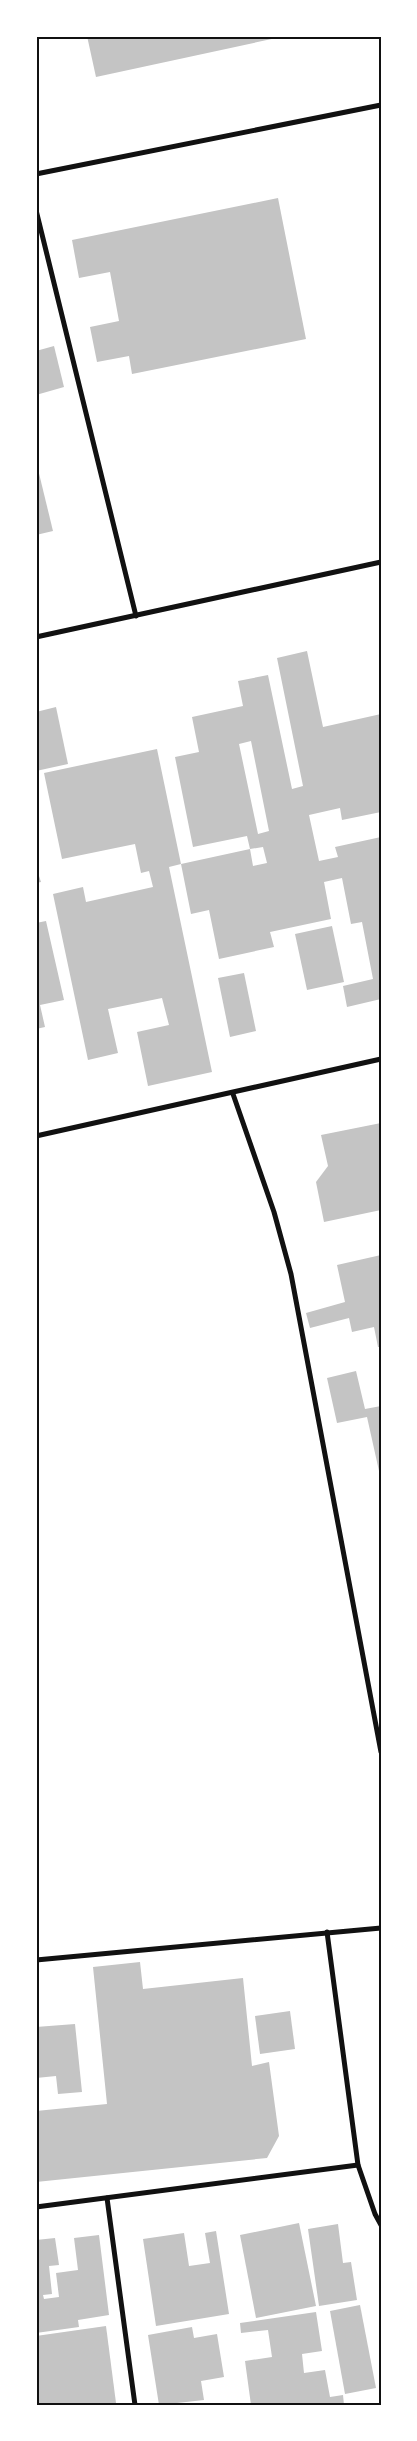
<svg xmlns="http://www.w3.org/2000/svg" width="417" height="2441" font-family="Inter,sans-serif">
	<style>
		.building { fill: #c4c4c4; fill-rule: evenodd }
		.lines { fill: none; stroke-linecap: round; stroke-linejoin: round }
		.minor { stroke: #111; stroke-width: 5 }
		.neatline { fill: none; stroke: #111; stroke-width: 2 }
	</style>
	<rect width="100%" height="100%" fill="#fff"/>
	<g class="building">
		<polygon points="87,36 281,36 281,37 96,77"/>
		<polygon points="278,198 306,339 132,374 129,356 97,362 90,327 119,321 110,272 79,278 72,240"/>
		<polygon points="54,346 64,387 36,395 36,351"/>
		<polygon points="36,461 53,531 36,535"/>
		<path d="M307,651L323,727L381,714V812L342,820L340,808L309,815L319,861L338,857L335,847L381,837V999L347,1007L343,986L373,979L362,922L351,924L342,878L324,882L331,919L270,932L274,947L219,959L209,910L191,914L181,864L250,849L253,866L267,863L263,847L250,849L247,836L193,847L175,757L199,752L192,717L243,706L238,681L268,675L292,789L303,786L277,658ZM251,741L269,831L258,834L239,744Z"/>
		<polygon points="56,707 68,764 36,771 36,712"/>
		<polygon points="157,749 181,864 169,867 212,1072 148,1086 137,1032 169,1025 162,998 108,1009 118,1053 88,1060 53,894 83,887 86,902 153,887 149,871 141,873 135,844 62,859 44,773"/>
		<polygon points="36,867 41,882 36,883"/>
		<polygon points="46,921 64,1000 40,1005 45,1027 36,1029 36,923"/>
		<polygon points="332,926 344,982 307,990 295,934"/>
		<polygon points="244,973 256,1031 230,1037 218,978"/>
		<polygon points="381,1123 381,1210 324,1222 316,1182 328,1166 321,1135"/>
		<polygon points="381,1255 381,1347 378,1347 374,1327 352,1332 349,1318 310,1328 306,1313 345,1302 337,1265"/>
		<polygon points="356,1371 365,1409 381,1406 381,1470 379,1471 367,1417 337,1423 327,1378"/>
		<polygon points="140,1962 143,1989 243,1978 252,2066 269,2062 279,2136 267,2158 36,2182 36,2111 107,2104 93,1967"/>
		<polygon points="290,2011 295,2049 260,2054 255,2016"/>
		<polygon points="75,2024 82,2092 58,2094 56,2076 36,2078 36,2027"/>
		<polygon points="299,2223 316,2306 256,2318 240,2235"/>
		<polygon points="338,2224 343,2263 351,2262 357,2300 319,2306 308,2229"/>
		<polygon points="216,2231 229,2314 156,2326 143,2239 184,2233 189,2266 210,2263 205,2233"/>
		<polygon points="99,2235 109,2315 78,2320 79,2327 36,2333 36,2240 55,2238 59,2265 49,2266 52,2294 43,2295 44,2299 59,2297 56,2273 78,2270 74,2238"/>
		<polygon points="360,2305 376,2388 345,2394 330,2311"/>
		<polygon points="316,2312 322,2351 302,2354 304,2373 325,2370 330,2397 343,2395 344,2405 251,2405 245,2361 272,2357 268,2330 241,2333 240,2323"/>
		<polygon points="106,2326 116,2403 38,2405 36,2336"/>
		<polygon points="192,2327 194,2338 217,2334 224,2377 201,2381 204,2400 159,2405 148,2335"/>
	</g>
	<g class="lines">
		<g class="minor">
			<polyline points="36,174 381,105"/>
			<polyline points="36,210 136,616"/>
			<polyline points="36,637 381,562"/>
			<polyline points="233,1094 274,1212 291,1274 381,1752"/>
			<polyline points="36,1136 381,1059"/>
			<polyline points="327,1932 358,2165 375,2214 381,2225"/>
			<polyline points="36,1960 381,1928"/>
			<polyline points="107,2198 135,2405"/>
			<polyline points="36,2207 358,2165"/>
		</g>
	</g>
	<rect width="417" height="2441" fill="none" stroke="#ffffff" stroke-width="75"/>
	<rect x="38" y="38" width="342" height="2366" class="neatline"/>
</svg>
